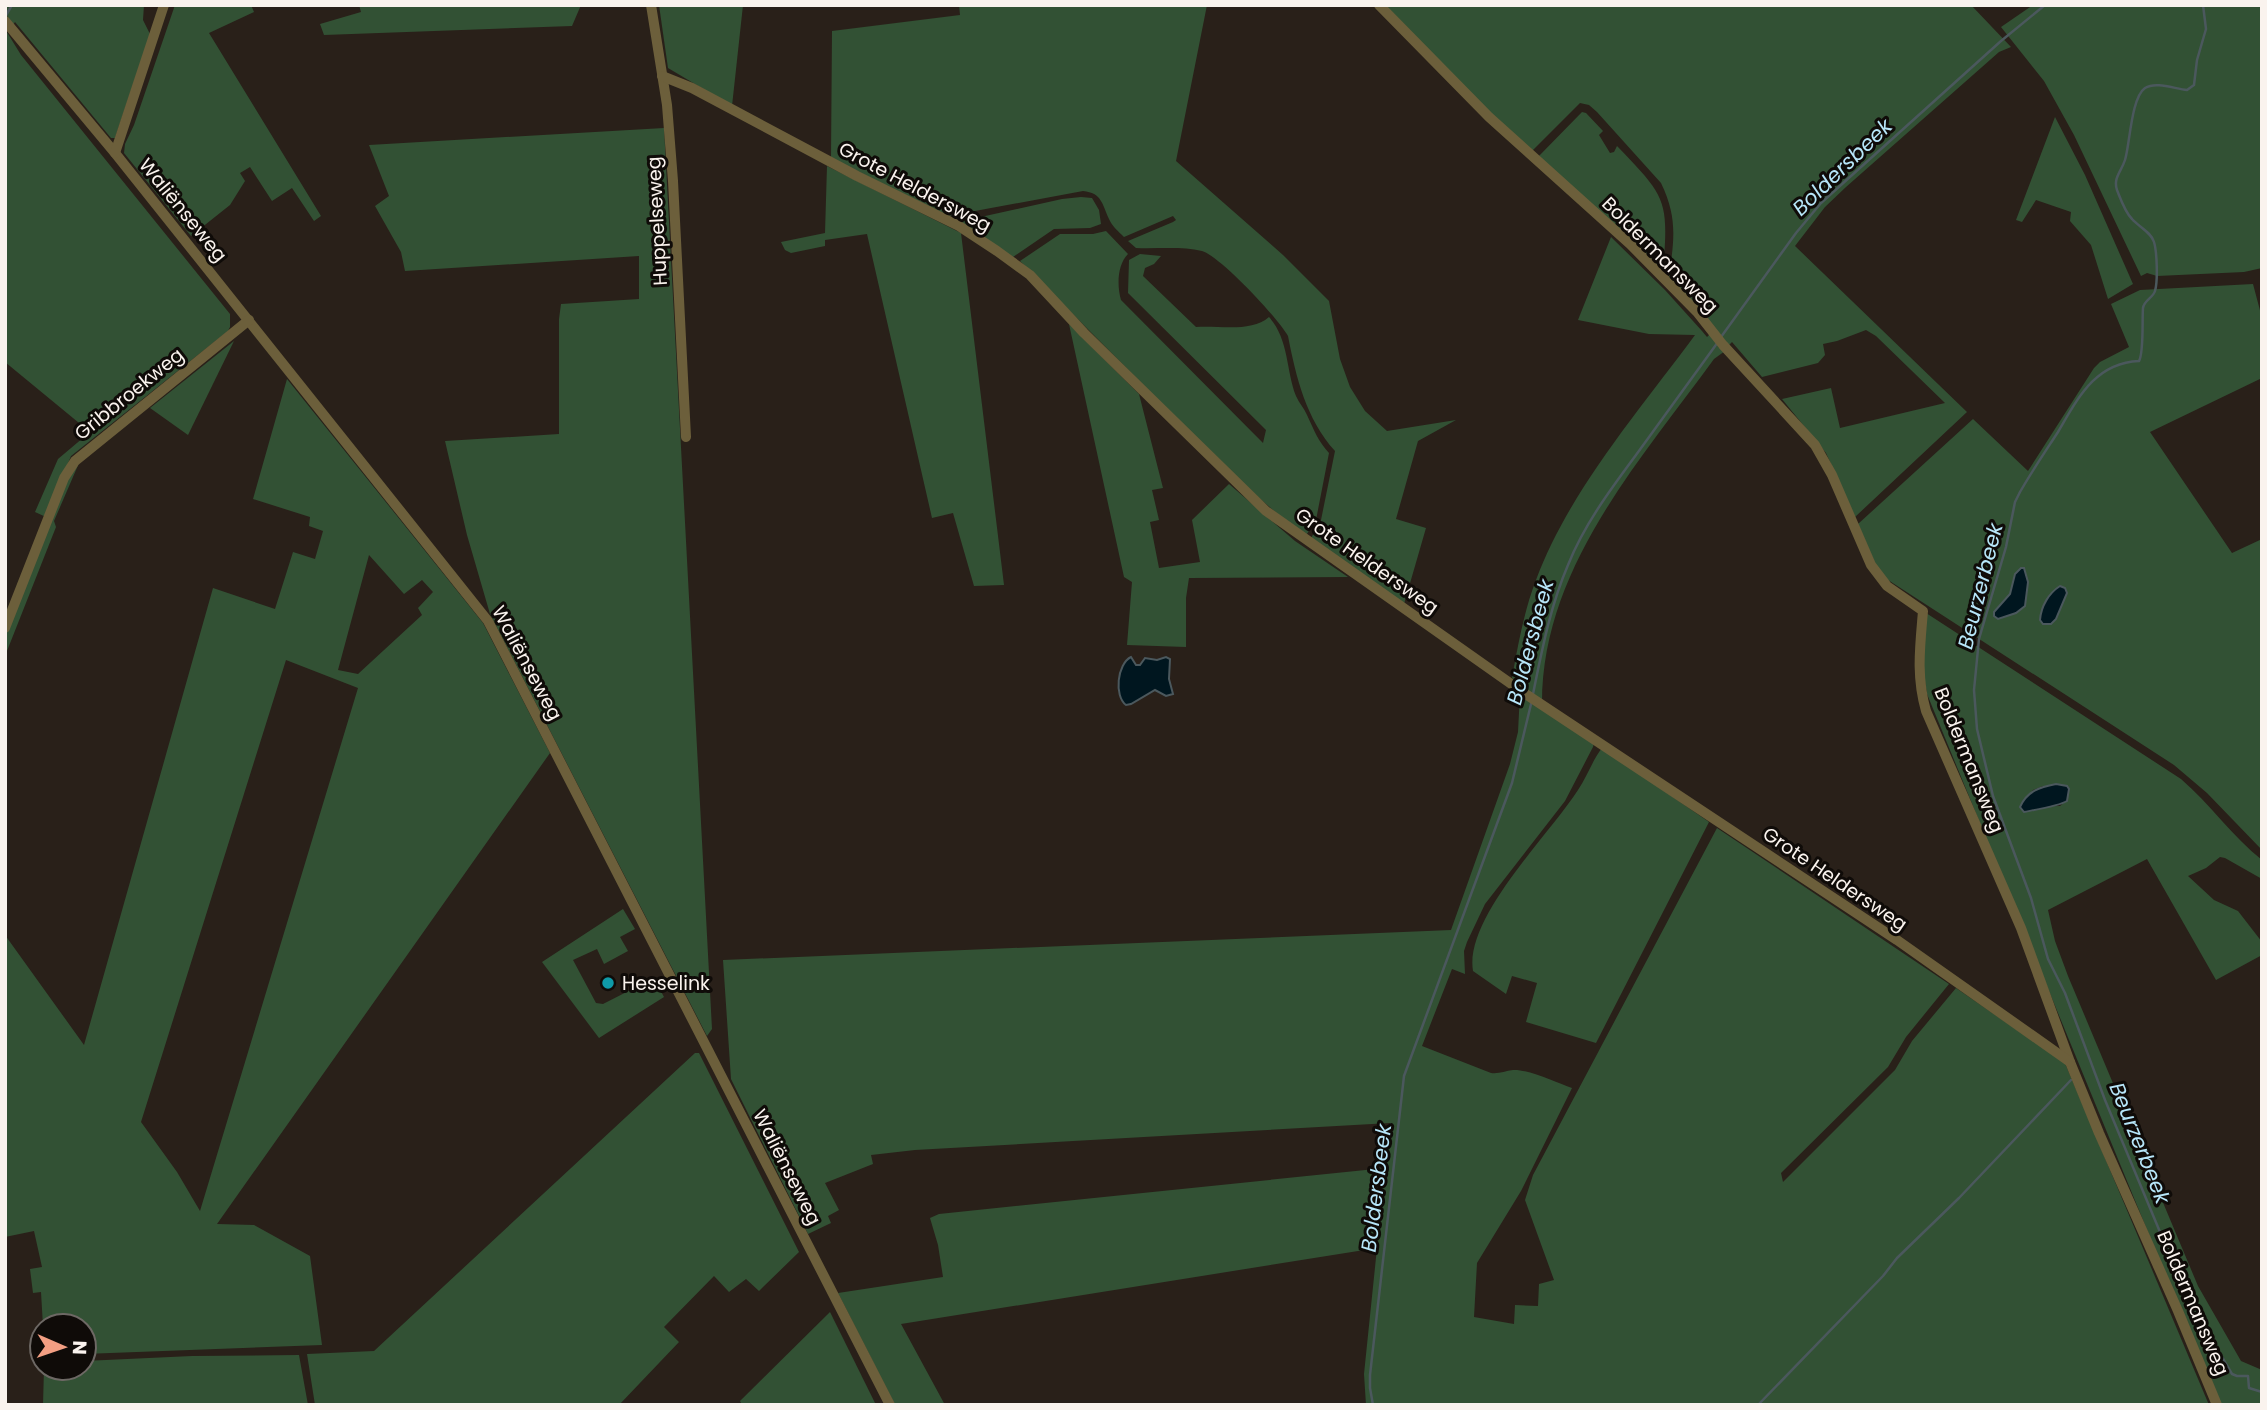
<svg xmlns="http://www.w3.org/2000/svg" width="2267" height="1410" font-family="Poppins,sans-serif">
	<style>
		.green { fill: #325134; fill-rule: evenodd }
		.water { fill: #00161f; stroke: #4b585d; stroke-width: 2 }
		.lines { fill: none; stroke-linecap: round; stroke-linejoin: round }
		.stream { stroke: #4b585d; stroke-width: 2.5 }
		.minor { stroke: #6c5f3b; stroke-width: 10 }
		.culture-dot { fill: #0f9aa8; stroke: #0f0b08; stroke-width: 2.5 }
		.labels { text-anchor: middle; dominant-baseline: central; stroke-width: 6; stroke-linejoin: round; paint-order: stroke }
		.street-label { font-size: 19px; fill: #faf3ee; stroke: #0f0b08 }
		.poi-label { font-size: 19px; fill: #faf3ee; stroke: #0f0b08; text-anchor: start }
		.water-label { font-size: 21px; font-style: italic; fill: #b7e6f9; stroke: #0f0b08 }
	</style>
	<rect width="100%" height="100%" fill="#292019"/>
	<g class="green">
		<polygon points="6,5 144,5 143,20 150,34 115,138 111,138 15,22 13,25 5,13"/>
		<polygon points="175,5 251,5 254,12 209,33 321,216 314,221 292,188 272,201 250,167 240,173 245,181 230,205 191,236 124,153 125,144 134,125"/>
		<polygon points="359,5 581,5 572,26 324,35 320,24 361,12"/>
		<polygon points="659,5 743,5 732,106 668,68"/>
		<path d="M959,5H1207L1176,161L1283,255L1329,301L1340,359L1350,387L1365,411L1387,431L1456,420L1418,441L1396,519L1426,528L1404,604L1310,540L1321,520L1335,451C1306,419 1296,377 1288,336C1277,317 1221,257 1202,251C1182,246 1157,249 1136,248L1128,241L1173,222L1176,220L1173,216L1124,237C1118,231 1112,226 1109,219C1102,204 1102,193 1083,191L948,216L831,158L832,31L960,15Z"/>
		<path d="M1385,5H1971L2011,47L1999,52L1846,187L1825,207L1795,246L1967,412L1855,517L1826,453L1782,399L1831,388L1840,428L1945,403L1876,336L1866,330L1837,341L1823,344L1825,355L1818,363L1762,377L1732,342L1729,345L1669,277C1674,240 1678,218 1661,183L1597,112L1589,105L1580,103L1532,151L1500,124Z"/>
		<polygon points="2033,5 2262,5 2262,268 2244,272 2157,276 2147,273 2141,276 2074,135 2044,81 2001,27"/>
		<polygon points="5,29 21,55 230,314 230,327 228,331 71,456 46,517 35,512 58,459 90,432 5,362"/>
		<path d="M1582,112L1586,113L1603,131L1599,135L1610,153L1614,152L1617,146C1666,197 1669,199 1663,271L1538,157Z"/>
		<polygon points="2055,117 2085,175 2133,284 2108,299 2091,245 2070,221 2071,212 2036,200 2022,222 2016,220"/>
		<polygon points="664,128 712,1029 707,1036 490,614 467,535 445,441 559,434 559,319 561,304 639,299 639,256 405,271 401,252 375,206 389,196 369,145"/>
		<polygon points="827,166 961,233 1004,585 974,586 953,513 932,518 867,234 825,240 825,246 791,253 785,250 781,242 825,233"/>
		<polygon points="1081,197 1092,198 1099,210 1101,224 1090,228 1054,229 1013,257 958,222 1062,199"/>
		<path d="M1106,231L1128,254C1117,265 1117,286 1121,300L1263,443L1266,430L1128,293L1129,260L1140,254L1161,256L1154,264L1145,268L1143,276L1196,327C1218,325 1251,333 1269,317C1289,339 1286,370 1296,396C1299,403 1304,408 1307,415C1314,430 1318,441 1329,453L1316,520L1305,537L1240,482L1020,261L1060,234H1093Z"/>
		<path d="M1611,237L1665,290L1702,331L1707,337L1710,334L1725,351L1714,359C1640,461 1542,568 1542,703L1524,691L1525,687L1512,678C1518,645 1524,611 1536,580C1569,491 1639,411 1695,335L1649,334L1578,320Z"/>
		<polygon points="2253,284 2262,318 2262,378 2150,432 2232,553 2262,539 2262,850 2207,793 2174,765 1885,578 1878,570 1858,524 1973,419 2028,471 2094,368 2100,362 2129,347 2111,304 2140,290"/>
		<polygon points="1069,324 1139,394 1163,488 1152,490 1159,520 1150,522 1159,568 1200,562 1192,520 1229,484 1295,541 1348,577 1189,578 1186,598 1186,647 1127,645 1132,582 1124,577"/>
		<polygon points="234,341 188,435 150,408"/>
		<path d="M287,379L483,623L550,753L217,1224L254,1225L310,1256L322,1345L84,1354V1326H43L41,1292L33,1293L30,1269L42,1267L34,1231L5,1237V935L84,1045L213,588L275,609L293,552L315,559L323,531L309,526L310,517L253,499ZM369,555L404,594L422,580L433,592L418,608L422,615L358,674L338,670ZM286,660L358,688L200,1211L177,1172L141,1122Z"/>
		<polygon points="79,463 54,521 56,527 5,656 5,637 69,474"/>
		<path d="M1923,611L2181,779C2210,804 2232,836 2262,860V879L2225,858L2220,857L2206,868L2188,876L2214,900L2238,911L2262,942V955L2216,980L2147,859L2048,910L2055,941L2068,976L2198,1286L2241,1361L2262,1370V1405H2219L1927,694L1924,676ZM2043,786L2069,789L2066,801L2060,806L2020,807L2033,790Z"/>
		<path d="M1520,693L1594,743L1593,747L1565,801L1485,904L1467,942L1464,951L1465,974L1452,969L1422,1046L1491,1073C1499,1074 1505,1071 1513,1070C1529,1069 1557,1083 1572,1088L1521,1191L1477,1263L1474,1317L1514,1324L1515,1305L1538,1306L1539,1284L1554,1280L1525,1200L1533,1175L1717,828L1949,984L1906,1037L1888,1067L1781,1173L1783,1182L1895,1070L1912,1041L1956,988L2065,1063L2209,1405H1366L1364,1374L1377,1248L901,1324L945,1405H895L838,1293L943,1277L938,1245L930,1218L939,1214L1385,1168L1390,1123L915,1150L871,1155L873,1164L825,1183L839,1210L828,1216L831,1223L808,1234L731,1079L723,960L1451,930L1510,764L1518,732Z"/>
		<path d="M1602,748L1709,822L1596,1043L1526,1022L1537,983L1512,976L1506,994L1473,971C1464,918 1549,835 1578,790C1587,777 1592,761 1602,748Z"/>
		<polygon points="623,909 635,929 620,937 628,951 604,964 597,949 573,960 596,1003 603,1004 654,978 664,997 599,1038 542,962"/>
		<polygon points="695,1053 699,1053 799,1252 759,1291 746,1279 729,1292 714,1276 664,1327 679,1342 619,1405 315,1405 307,1354 374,1351"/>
		<polygon points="830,1312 876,1405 742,1405 740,1401"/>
		<polygon points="299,1355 308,1405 43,1405 44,1368 84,1368 84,1361 192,1356"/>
	</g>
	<g class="water">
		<polygon points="2021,568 2024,568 2028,582 2025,606 2016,613 1998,619 1994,616 1994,612 2010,594 2015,574"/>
		<path d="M2060,586L2065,588L2067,593L2056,619L2051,624H2043L2040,620C2041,606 2049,593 2060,586Z"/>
		<path d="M1131,657L1136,665H1140L1145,658L1157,660L1166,657L1170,659L1169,679L1173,694L1166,696L1155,690L1131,704L1126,705C1114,696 1117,664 1131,657Z"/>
		<path d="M2056,784L2067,786L2069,789L2067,801C2059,806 2034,810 2024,812L2020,807C2027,791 2040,787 2056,784Z"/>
	</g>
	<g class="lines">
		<g class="stream">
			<path d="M2203,5L2206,29L2197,60L2194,85L2187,90C2175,89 2156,81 2145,88C2131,98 2130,144 2125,160C2121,172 2113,178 2117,190C2121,200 2125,212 2132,219C2139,227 2151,232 2154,242C2157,252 2158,281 2155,291C2153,298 2144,300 2143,308C2142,319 2144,353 2139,361C2095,363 2078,398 2058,432C2045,452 2032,471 2020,492L2015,502L2006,547L1979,639L1974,690L1977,729L1993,796L2031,898L2048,959L2065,993L2105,1100L2175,1268L2176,1277L2204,1340L2219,1352L2232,1374L2237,1376H2248L2249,1388L2262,1392"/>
			<polyline points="5,17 12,5"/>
			<polyline points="1721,337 1796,233 1821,203 2001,41 2045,5"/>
			<path d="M1533,694C1542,650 1550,607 1568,565C1584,525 1610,490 1636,455C1663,418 1690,380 1718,342"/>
			<polyline points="1373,1405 1370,1388 1370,1375 1404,1076 1512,783 1532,700"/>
			<polyline points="1758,1405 1883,1276 1897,1258 1959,1198 2071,1080"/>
		</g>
		<g class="minor">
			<polyline points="651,5 667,105 673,181 686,437"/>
			<path d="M1379,5L1489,117L1630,244L1697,312L1723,345L1815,445L1832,475L1871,565L1887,586L1923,611C1920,647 1916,676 1926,711L2021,928L2070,1062L2099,1133L2178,1311L2217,1405"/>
			<polyline points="5,21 115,153 488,621 890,1405"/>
			<polyline points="662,76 692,88 857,176 959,226 997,251 1030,275 1084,333 1266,511 1524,693 1897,940 2070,1062"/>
			<polyline points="115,153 164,5"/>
			<polyline points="5,628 64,478 75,461 249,320"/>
		</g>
	</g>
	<circle class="culture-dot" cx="608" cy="983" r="7"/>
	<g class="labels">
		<g class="street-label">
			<text transform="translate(915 187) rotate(28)">Grote Heldersweg</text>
			<text transform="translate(183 210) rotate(51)">Waliënseweg</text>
			<text transform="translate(657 221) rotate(-93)">Huppelseweg</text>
			<text transform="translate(1660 255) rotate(45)">Boldermansweg</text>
			<text transform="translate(129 394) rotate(-39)">Gribbroekweg</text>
			<text transform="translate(1367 561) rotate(35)">Grote Heldersweg</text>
			<text transform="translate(527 663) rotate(62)">Waliënseweg</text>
			<text transform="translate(1969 760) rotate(68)">Boldermansweg</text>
			<text transform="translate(1835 879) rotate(34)">Grote Heldersweg</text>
			<text transform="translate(787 1167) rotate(63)">Waliënseweg</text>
			<text transform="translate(2193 1303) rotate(67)">Boldermansweg</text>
		</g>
		<g class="poi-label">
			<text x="622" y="983">Hesselink</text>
		</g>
		<g class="water-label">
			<text transform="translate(1842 167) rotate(-44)">Boldersbeek</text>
			<text transform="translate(1980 586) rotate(-76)">Beurzerbeek</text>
			<text transform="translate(1530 642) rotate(-75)">Boldersbeek</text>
			<text transform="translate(2140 1143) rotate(68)">Beurzerbeek</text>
			<text transform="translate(1376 1188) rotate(-83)">Boldersbeek</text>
		</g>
	</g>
	<rect width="2267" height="1410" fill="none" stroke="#faf3ee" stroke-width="14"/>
	<g transform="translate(63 1347) rotate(92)"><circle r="33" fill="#0f0b08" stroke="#6d6864" stroke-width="2"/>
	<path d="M0-5L12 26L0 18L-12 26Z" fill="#f39f83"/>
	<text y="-10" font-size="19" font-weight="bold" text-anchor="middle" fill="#faf3ee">N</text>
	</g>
</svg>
